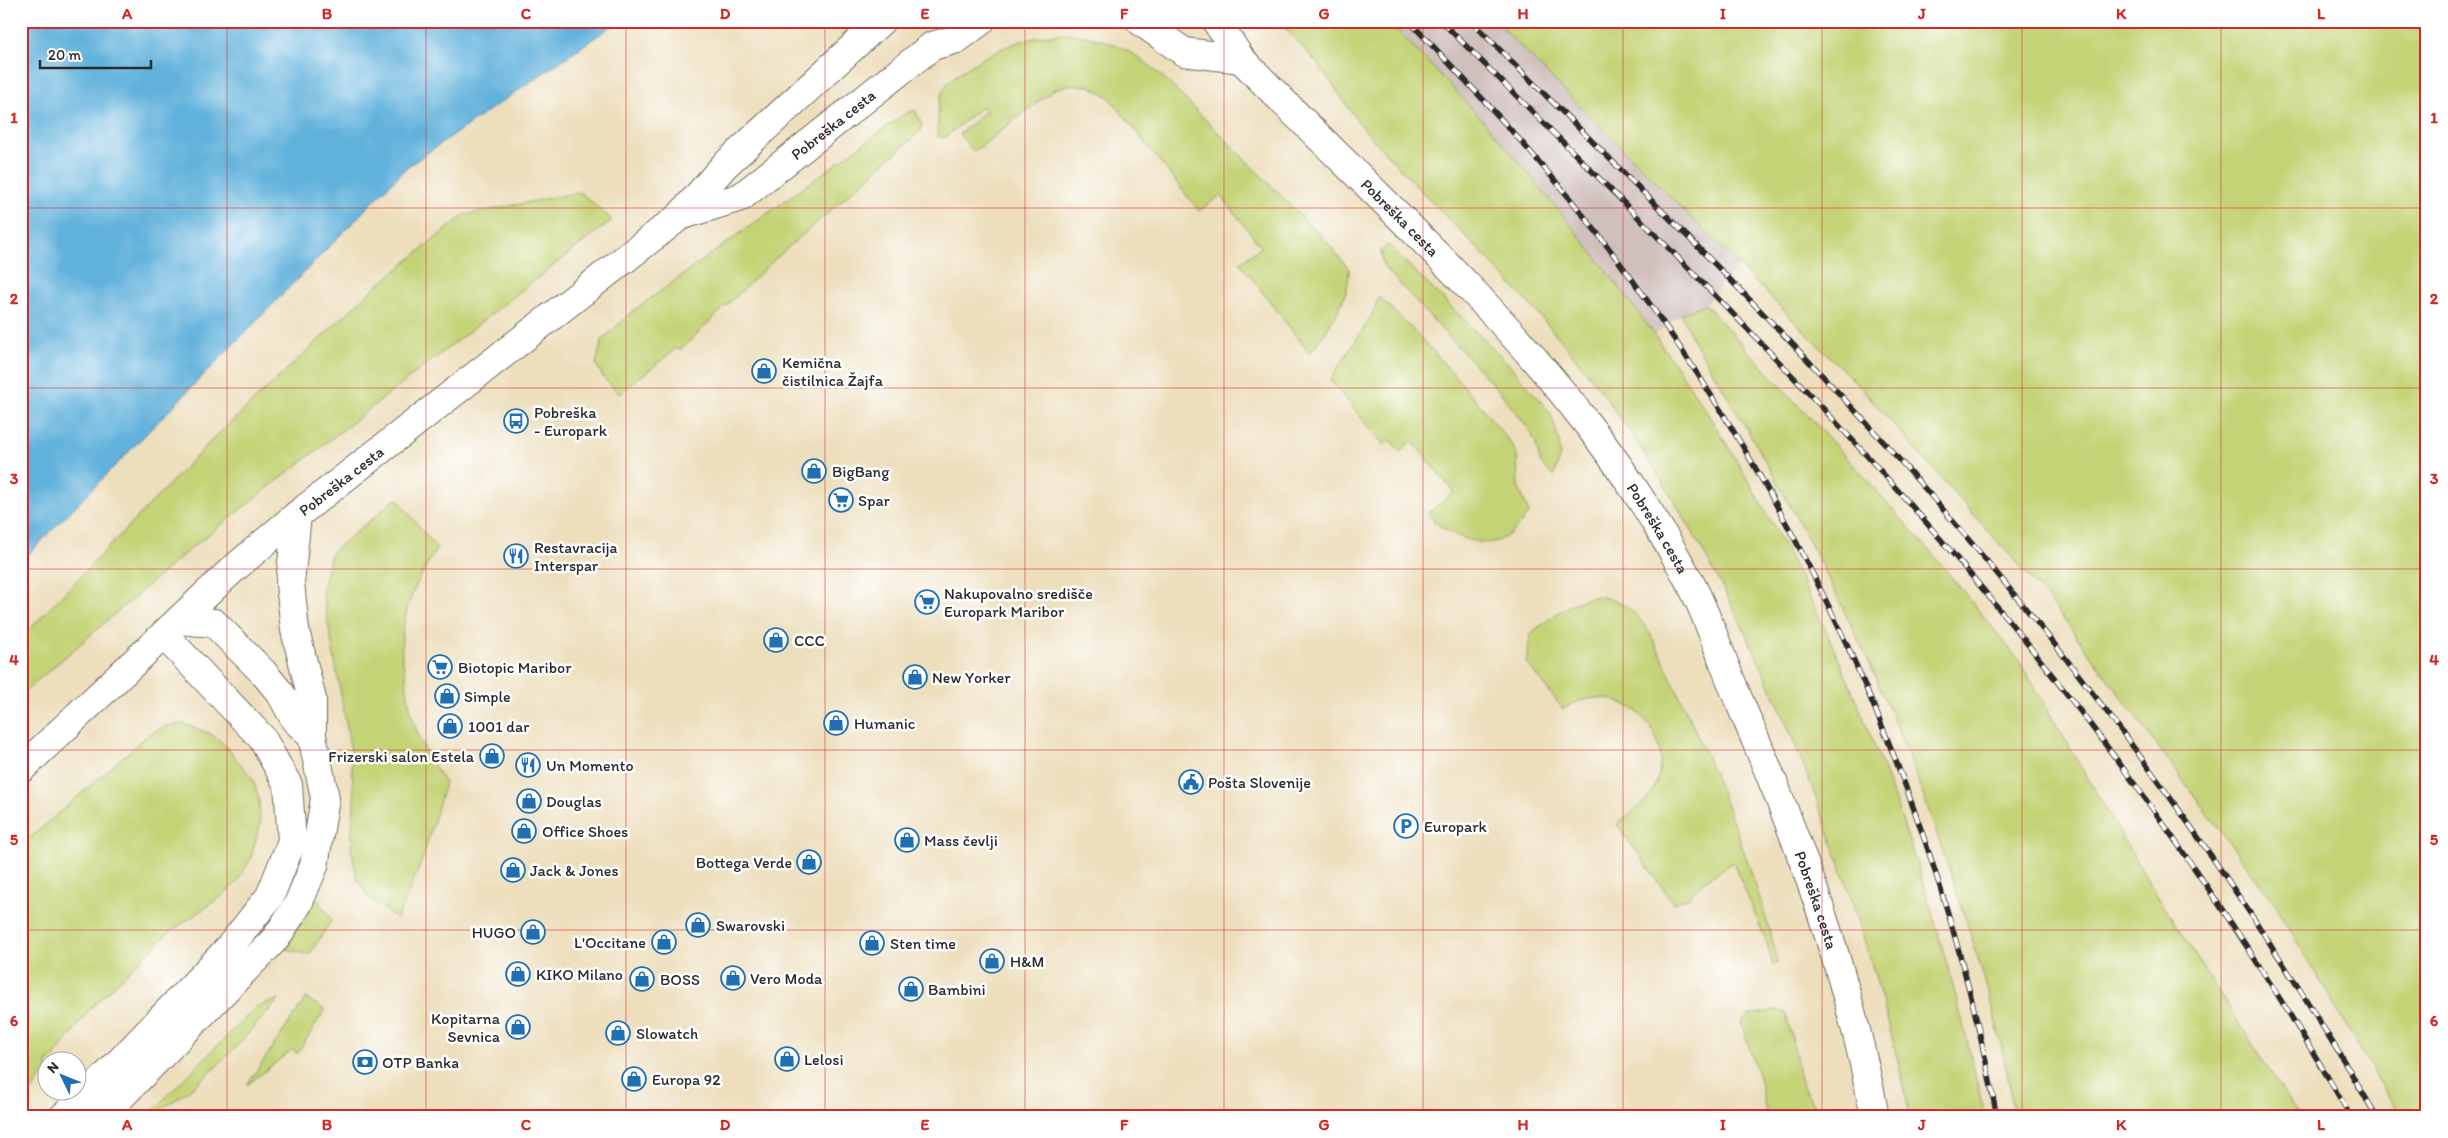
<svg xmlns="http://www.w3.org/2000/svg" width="2448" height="1138" font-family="Itim,sans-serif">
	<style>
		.industrial { fill: #d0c0bc }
		.green { fill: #c4d376; stroke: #787f50 }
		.water { fill: #60b1db; stroke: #466e83 }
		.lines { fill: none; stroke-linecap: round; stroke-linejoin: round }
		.minor-casing { stroke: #6f6a5e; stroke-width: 30 }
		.major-casing { stroke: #6f6a5e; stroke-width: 30 }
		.minor { stroke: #fff; stroke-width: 28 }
		.major { stroke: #fff; stroke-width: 28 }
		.rail-casing { stroke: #2b2b2b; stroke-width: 5.5 }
		.rail { stroke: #fff; stroke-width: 4; stroke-dasharray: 11; stroke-linecap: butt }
		.grid { fill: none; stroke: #d62828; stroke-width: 1; stroke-opacity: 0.55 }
		.labels { text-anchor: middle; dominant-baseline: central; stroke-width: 5; stroke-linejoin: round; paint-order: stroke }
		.street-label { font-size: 16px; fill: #2b2b2b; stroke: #fff }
		.poi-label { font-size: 16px; fill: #2b2b2b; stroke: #fff; text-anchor: start }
		.neatline { fill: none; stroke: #d62828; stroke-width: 2 }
		.grid-label { font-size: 16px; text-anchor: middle; font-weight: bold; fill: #d62828 }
	</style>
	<rect width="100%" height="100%" fill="#fff"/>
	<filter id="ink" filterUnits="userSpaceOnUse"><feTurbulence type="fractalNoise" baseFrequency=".02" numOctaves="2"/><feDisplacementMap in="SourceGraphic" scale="10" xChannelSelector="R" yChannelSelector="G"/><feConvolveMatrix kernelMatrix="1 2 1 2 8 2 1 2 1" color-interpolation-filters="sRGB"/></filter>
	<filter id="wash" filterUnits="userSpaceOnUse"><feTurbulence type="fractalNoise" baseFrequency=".0096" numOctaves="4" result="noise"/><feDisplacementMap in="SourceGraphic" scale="20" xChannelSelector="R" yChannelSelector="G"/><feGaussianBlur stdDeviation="1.12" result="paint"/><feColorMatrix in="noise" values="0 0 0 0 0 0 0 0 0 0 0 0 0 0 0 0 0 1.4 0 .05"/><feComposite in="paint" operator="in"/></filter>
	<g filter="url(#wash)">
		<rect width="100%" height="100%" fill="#eddebc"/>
		<polygon class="industrial" points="1388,21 1495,21 1738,266 1705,304 1681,314 1654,335 1604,266 1548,196 1491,129"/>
		<g class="green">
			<path d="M1278,21H1388C1423,58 1460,94 1493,132C1568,219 1640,309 1702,405C1842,621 1930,866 1985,1117H1910C1896,1043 1874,970 1851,898C1790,711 1706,527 1585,370C1521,288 1445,218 1375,142C1354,119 1340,93 1321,69C1309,52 1292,37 1278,21Z"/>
			<polygon points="1495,21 2427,21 2427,1117 2400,1117 2276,906 2051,602 1863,390"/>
			<path d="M1067,33C1114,41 1129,47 1165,79L1327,242L1349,269C1349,303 1328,327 1310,354L1240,263L1261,247L1221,195L1199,211L1109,97L1090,86L1067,85L1053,90L974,152L959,134L986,111L983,106L944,138L937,136C940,119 935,103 945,87C951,78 960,72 969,67C999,46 1030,36 1067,33Z"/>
			<polygon points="915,110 922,125 921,131 775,259 680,350 678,347 619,394 603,377 596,364 602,340 633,311 906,113"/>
			<polygon points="580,192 612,220 190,549 21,695 21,638 211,441 372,290 464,215"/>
			<polygon points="1388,245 1508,363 1551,414 1559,440 1560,454 1554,477 1541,464 1535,441 1528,428 1500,392 1383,266 1381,251"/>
			<path d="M1379,297C1428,342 1471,393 1512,445L1517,456L1518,486L1529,513C1520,524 1509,539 1493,542C1474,546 1437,530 1428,513L1454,492L1412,441L1400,452L1390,439L1384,445L1330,380L1371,317Z"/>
			<path d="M1705,304L1860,472L1940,563L2018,659L2148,881L2299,1117H2014C2004,1038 1980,961 1955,887C1933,821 1910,755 1882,692C1828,570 1764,453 1693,340L1681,314Z"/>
			<path d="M397,498L437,549C415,582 399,617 402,657C403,663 405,670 406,676C409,721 420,745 445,783L422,861L397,919L369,898L357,878L351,847L354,803L351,751L322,590L331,553Z"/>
			<path d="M1596,596C1612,598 1625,603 1636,615C1655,635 1664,664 1676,689C1716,773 1750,859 1775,949L1777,962L1773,966L1766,940L1733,862L1702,883L1688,898L1673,903L1617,824C1630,813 1648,802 1655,786C1679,727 1616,675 1563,709L1526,662L1531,633C1552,617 1570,601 1596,596Z"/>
			<polygon points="184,724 209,733 222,742 253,779 259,799 260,825 251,858 238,881 221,897 167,934 90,1009 52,1060 48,1060 47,1068 21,1108 21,846 148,735 166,726"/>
			<polygon points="314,895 332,920 309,955 283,948"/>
			<polygon points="306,998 325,1010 297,1054 293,1049 247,1085"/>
			<path d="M279,999C240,1043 200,1091 146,1117L256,1007Z"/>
			<polygon points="1777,1010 1786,1013 1803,1087 1820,1117 1767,1117 1759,1077 1741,1022 1749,1015"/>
		</g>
		<polygon class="water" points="21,21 619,21 407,167 21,562"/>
	</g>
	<g filter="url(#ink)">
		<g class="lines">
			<g class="minor-casing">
				<g id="minor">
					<polyline points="1140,21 1184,52 1241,59"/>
					<path id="s1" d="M1216,21L1241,59C1357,178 1483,289 1585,421C1623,469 1663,531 1692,586C1711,623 1723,664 1740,703C1798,838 1848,971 1875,1117"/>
					<path id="s2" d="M680,216L741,197L932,46L957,39L981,21"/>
					<path id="s3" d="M21,769L231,571L297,515L680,216L724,166L881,21"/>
				</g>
			</g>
			<g class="major-casing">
				<g id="major">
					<polyline points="179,620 214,623 263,672 281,694 295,720 312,736"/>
					<polyline points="63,1117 84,1099 228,949 270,896 292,841 288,785 262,738 164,635"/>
					<polyline points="101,1117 276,938 298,904 314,866 325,798 312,736 312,699 295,630 290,583 297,515"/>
				</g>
			</g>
			<use href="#minor" class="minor"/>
			<use href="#major" class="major"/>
			<g class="rail-casing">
				<g id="rail">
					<path d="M1409,21C1470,85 1532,150 1587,220C1792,480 1937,791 1997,1117"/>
					<path d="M1441,21C1589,168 1738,314 1878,468C2057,667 2218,885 2351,1117"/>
					<path d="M1471,21C1615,165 1762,306 1897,457C2078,660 2240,881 2377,1117"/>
				</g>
			</g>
			<use href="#rail" class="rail"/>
		</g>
	</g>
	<path class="grid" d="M227,21V1117M426,21V1117M626,21V1117M825,21V1117M1025,21V1117M1224,21V1117M1423,21V1117M1623,21V1117M1822,21V1117M2022,21V1117M2221,21V1117M21,208H2427M21,388H2427M21,569H2427M21,750H2427M21,930H2427"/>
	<defs>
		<g id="shop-ring" transform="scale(1.25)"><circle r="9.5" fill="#fff" stroke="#1f6fb2" stroke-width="1.5"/><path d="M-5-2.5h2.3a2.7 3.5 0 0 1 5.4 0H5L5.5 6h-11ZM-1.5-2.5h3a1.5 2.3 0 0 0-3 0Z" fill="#1f6fb2"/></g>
		<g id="bus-ring" transform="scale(1.25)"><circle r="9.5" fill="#fff" stroke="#1f6fb2" stroke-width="1.5"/><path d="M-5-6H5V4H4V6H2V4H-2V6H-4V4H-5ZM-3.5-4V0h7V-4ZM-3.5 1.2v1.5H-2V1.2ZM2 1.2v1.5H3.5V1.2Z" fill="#1f6fb2"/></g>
		<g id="supermarket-ring" transform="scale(1.25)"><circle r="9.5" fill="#fff" stroke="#1f6fb2" stroke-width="1.5"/><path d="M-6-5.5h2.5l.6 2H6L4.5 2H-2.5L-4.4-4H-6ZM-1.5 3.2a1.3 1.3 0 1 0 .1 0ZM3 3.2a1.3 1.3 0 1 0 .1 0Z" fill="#1f6fb2"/></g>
		<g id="restaurant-ring" transform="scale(1.25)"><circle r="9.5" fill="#fff" stroke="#1f6fb2" stroke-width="1.5"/><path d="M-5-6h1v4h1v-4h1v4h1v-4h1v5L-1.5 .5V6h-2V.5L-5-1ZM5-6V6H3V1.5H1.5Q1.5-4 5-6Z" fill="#1f6fb2"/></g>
		<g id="civic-ring" transform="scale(1.25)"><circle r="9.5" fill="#fff" stroke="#1f6fb2" stroke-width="1.5"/><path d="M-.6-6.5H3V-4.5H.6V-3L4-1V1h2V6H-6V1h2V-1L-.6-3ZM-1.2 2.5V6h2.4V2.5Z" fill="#1f6fb2"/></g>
		<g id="parking-ring" transform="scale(1.25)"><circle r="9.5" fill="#fff" stroke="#1f6fb2" stroke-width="1.5"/><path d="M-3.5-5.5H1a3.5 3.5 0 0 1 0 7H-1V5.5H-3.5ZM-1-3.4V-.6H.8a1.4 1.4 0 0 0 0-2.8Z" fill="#1f6fb2"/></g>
		<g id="bank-ring" transform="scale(1.25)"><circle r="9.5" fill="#fff" stroke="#1f6fb2" stroke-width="1.5"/><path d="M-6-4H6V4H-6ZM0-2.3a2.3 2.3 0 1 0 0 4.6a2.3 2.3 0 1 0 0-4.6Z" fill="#1f6fb2"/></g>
	</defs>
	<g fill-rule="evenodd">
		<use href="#shop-ring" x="764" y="371"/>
		<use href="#bus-ring" x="516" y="421"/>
		<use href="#shop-ring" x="814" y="471"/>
		<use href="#supermarket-ring" x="841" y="500"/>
		<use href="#restaurant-ring" x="516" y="556"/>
		<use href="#supermarket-ring" x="927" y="602"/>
		<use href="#shop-ring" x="776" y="640"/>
		<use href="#supermarket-ring" x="440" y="667"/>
		<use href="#shop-ring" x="915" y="677"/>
		<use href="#shop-ring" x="447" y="696"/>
		<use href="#shop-ring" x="836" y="723"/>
		<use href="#shop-ring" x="450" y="726"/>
		<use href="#shop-ring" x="492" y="756"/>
		<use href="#restaurant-ring" x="528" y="765"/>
		<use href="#civic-ring" x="1191" y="782"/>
		<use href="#shop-ring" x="529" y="801"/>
		<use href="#parking-ring" x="1406" y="826"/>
		<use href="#shop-ring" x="524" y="831"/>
		<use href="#shop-ring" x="907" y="840"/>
		<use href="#shop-ring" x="809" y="862"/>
		<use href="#shop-ring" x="513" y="870"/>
		<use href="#shop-ring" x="698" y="925"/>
		<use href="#shop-ring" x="533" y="932"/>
		<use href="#shop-ring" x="664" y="942"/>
		<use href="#shop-ring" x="872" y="943"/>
		<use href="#shop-ring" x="992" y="961"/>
		<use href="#shop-ring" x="518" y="974"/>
		<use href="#shop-ring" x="733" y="978"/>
		<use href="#shop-ring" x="642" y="979"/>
		<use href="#shop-ring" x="911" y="989"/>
		<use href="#shop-ring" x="518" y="1027"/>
		<use href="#shop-ring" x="618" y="1033"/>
		<use href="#shop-ring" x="787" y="1059"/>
		<use href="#bank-ring" x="365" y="1062"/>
		<use href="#shop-ring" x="634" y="1079"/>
	</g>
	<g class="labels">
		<g class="street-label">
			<text stroke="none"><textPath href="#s2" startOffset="181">Pobreška cesta</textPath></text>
			<text stroke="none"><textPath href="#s1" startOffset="270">Pobreška cesta</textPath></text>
			<text stroke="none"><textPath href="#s3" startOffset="431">Pobreška cesta</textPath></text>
			<text stroke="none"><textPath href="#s1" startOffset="675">Pobreška cesta</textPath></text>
			<text stroke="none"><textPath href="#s1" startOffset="1080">Pobreška cesta</textPath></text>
		</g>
		<g class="poi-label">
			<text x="782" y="362">Kemična<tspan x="782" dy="18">čistilnica Žajfa</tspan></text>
			<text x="534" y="412">Pobreška<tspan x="534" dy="18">- Europark</tspan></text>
			<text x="832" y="471">BigBang</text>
			<text x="858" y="500">Spar</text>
			<text x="534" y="547">Restavracija<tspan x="534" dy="18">Interspar</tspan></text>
			<text x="944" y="593">Nakupovalno središče<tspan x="944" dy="18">Europark Maribor</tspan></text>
			<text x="794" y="640">CCC</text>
			<text x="458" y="667">Biotopic Maribor</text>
			<text x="932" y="677">New Yorker</text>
			<text x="464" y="696">Simple</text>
			<text x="854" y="723">Humanic</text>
			<text x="468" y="726">1001 dar</text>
			<text x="474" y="756" text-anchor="end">Frizerski salon Estela</text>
			<text x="546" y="765">Un Momento</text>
			<text x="1208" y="782">Pošta Slovenije</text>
			<text x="546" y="801">Douglas</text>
			<text x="1424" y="826">Europark</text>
			<text x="542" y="831">Office Shoes</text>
			<text x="924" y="840">Mass čevlji</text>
			<text x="792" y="862" text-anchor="end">Bottega Verde</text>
			<text x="530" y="870">Jack &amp; Jones</text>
			<text x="716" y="925">Swarovski</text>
			<text x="516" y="932" text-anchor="end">HUGO</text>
			<text x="646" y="942" text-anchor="end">L'Occitane</text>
			<text x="890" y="943">Sten time</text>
			<text x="1010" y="961">H&amp;M</text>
			<text x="536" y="974">KIKO Milano</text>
			<text x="750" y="978">Vero Moda</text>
			<text x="660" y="979">BOSS</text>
			<text x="928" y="989">Bambini</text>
			<text x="500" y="1018" text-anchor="end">Kopitarna<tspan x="500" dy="18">Sevnica</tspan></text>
			<text x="636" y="1033">Slowatch</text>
			<text x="804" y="1059">Lelosi</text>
			<text x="382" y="1062">OTP Banka</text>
			<text x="652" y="1079">Europa 92</text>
		</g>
	</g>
	<rect width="2448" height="1138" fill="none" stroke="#fff" stroke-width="55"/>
	<g transform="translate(62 1076) rotate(313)"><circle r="24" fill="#ffffff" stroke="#aaaaaa"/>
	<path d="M0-4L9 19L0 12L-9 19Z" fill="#1f6fb2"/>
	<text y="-8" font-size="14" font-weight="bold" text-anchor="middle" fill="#2b2b2b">N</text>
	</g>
	<path d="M40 60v8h111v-8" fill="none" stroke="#2b2b2b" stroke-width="2.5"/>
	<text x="48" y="60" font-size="15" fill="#2b2b2b" stroke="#ffffff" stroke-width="4" paint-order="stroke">20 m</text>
	<rect x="28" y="28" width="2392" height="1082" class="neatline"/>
	<g class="grid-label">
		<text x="127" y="19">A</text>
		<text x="327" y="19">B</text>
		<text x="526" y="19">C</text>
		<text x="725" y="19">D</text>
		<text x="925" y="19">E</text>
		<text x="1124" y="19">F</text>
		<text x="1324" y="19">G</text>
		<text x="1523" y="19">H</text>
		<text x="1723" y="19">I</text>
		<text x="1922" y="19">J</text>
		<text x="2121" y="19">K</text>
		<text x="2321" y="19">L</text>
		<text x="14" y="123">1</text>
		<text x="2434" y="123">1</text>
		<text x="14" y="304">2</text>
		<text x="2434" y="304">2</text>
		<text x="14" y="484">3</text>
		<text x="2434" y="484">3</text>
		<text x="14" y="665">4</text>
		<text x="2434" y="665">4</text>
		<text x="14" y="845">5</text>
		<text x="2434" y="845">5</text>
		<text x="14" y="1026">6</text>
		<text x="2434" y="1026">6</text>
		<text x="127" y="1130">A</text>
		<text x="327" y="1130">B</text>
		<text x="526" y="1130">C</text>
		<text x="725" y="1130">D</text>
		<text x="925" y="1130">E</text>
		<text x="1124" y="1130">F</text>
		<text x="1324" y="1130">G</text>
		<text x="1523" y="1130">H</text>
		<text x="1723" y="1130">I</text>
		<text x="1922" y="1130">J</text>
		<text x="2121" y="1130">K</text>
		<text x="2321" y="1130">L</text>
	</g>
</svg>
